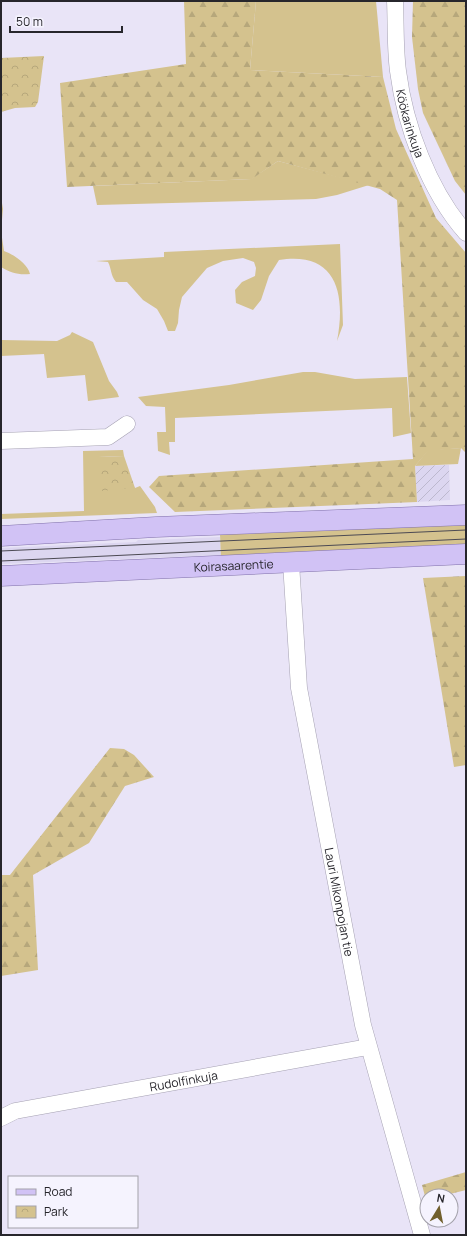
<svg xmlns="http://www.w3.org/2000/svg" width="467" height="1236" font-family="Manrope,sans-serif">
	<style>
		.built { fill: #dcd6f0 }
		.industrial { fill: url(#industrial-furrows) }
		.green { fill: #d4c28e }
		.forest { fill: url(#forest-firs) }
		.park { fill: url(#park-crowns) }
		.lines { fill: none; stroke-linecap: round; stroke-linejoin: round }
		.minor-casing { stroke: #a5a1b2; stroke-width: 17 }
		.major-casing { stroke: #8171aa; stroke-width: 21 }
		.minor { stroke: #fff; stroke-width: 16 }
		.major { stroke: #d1c2f5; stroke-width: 20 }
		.tram { stroke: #4c4a53; stroke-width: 1 }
		.labels { text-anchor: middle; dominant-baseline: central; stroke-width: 3; stroke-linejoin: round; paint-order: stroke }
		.street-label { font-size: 12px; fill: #27262c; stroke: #f5f3fe }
	</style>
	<defs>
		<pattern id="industrial-furrows" width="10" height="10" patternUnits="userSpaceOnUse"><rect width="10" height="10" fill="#dcd6f0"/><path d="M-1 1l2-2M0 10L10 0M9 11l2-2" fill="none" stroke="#bdb8ce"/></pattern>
		<pattern id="forest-firs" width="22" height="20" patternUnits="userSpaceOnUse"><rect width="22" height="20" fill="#d4c28e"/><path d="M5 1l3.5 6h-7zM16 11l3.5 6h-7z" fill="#b6a77b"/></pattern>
		<pattern id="park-crowns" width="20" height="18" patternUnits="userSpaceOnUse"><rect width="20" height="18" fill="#d4c28e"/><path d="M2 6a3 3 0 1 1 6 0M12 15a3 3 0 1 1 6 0" fill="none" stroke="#b6a77b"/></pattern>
	</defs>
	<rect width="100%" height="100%" fill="#e9e4f7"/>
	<polygon class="built" points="220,537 221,555 1,564 1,548 136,542 138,540 152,540"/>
	<polygon class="industrial" points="449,465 450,500 417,502 415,466"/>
	<g class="green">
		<polygon points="256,1 376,1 383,77 250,70"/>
		<polygon points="278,161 369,185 337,195 316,199 97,205 93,186 251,179"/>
		<path d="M1,197L3,209L1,231L4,251C13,254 28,264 30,274C18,275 11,273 1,267Z"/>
		<path d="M340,244L343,325L337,341C346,294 337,251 279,260L269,276L261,300L253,310L236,303L235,290L242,282L255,276L256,268L254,262L243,258L223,261L207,268L182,297L179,310L178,323L175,331H168L164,321L157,309L143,300L127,282H116C110,274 112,270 108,262L96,261L164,257V252Z"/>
		<polygon points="72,332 93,342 109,381 117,392 119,397 88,401 85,375 47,378 44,354 1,356 1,340 57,341 70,335"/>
		<polygon points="303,372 315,372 355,379 407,377 411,433 393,437 392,408 175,418 175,442 169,442 170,455 158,451 157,432 166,432 165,407 146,406 138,397 229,385"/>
		<polygon points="461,448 458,464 415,466 428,450"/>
		<polygon points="123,450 124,456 99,457 135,488 140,486 155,507 157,513 1,519 1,514 84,511 83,451"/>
		<polygon points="466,520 466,551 221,558 220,534"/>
	</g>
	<g class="forest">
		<polygon points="184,1 256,1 250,70 383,77 396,129 436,218 466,253 466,453 461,448 428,451 415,466 417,502 175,512 149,487 159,476 413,459 397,200 380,189 278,161 252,179 67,187 60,83 186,64"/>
		<polygon points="413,1 466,1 466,195 455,181 423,113 418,89 412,37"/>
		<polygon points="466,576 466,765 454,767 423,578"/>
		<polygon points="110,748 124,749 134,755 154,777 125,786 89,843 33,875 38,970 1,976 1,875 10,875"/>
		<polygon points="466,1172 466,1190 442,1196 427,1196 427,1200 426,1200 422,1185"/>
	</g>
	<g class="park">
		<polygon points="44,56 38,102 35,107 15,108 1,112 1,58"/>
		<polygon points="124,456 135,488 100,491 99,457"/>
	</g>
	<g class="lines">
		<g class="minor-casing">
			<g id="minor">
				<path id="s1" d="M395,1C396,24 395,48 398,71C405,126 429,191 466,233"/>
				<polyline points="1,441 108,437 127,424"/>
				<path id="s2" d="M291,563L299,688L363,1025L422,1235"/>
				<path id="s3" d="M1,1118L15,1111L368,1047"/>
			</g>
		</g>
		<g class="major-casing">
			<g id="major">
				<polyline points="1,536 156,527 466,515"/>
				<path id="s4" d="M1,576L466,554"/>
			</g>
		</g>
		<use href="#minor" class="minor"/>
		<use href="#major" class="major"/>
		<g class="tram">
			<polyline points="1,551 466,530"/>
			<polyline points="1,561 466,539"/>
		</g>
	</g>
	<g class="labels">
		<g class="street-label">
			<text stroke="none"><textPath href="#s1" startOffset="124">Köökarinkuja</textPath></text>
			<text stroke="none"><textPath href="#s4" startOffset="233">Koirasaarentie</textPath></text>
			<text stroke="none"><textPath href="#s2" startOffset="343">Lauri Mikonpojan tie</textPath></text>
			<text stroke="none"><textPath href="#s3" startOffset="187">Rudolfinkuja</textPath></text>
		</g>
	</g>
	<rect width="467" height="1236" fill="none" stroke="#27262c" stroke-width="4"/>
	<rect x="8" y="1176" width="130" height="52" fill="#f5f3fe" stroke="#a3a1aa"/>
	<rect x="16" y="1189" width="20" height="6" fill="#d1c2f5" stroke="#a3a1aa"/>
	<text x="44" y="1196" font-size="12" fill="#27262c">Road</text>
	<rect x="16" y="1206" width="20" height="12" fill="url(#park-crowns)" stroke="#a3a1aa"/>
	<text x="44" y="1216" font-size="12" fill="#27262c">Park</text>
	<g transform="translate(439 1208) rotate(10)"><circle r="19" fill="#f5f3fe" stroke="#a3a1aa"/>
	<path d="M0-3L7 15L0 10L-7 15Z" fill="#71602e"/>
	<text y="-6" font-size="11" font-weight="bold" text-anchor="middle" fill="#27262c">N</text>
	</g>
	<path d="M10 26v6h112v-6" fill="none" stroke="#27262c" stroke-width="2"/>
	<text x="16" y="26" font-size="12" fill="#27262c" stroke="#f5f3fe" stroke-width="3" paint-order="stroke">50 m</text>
</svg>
